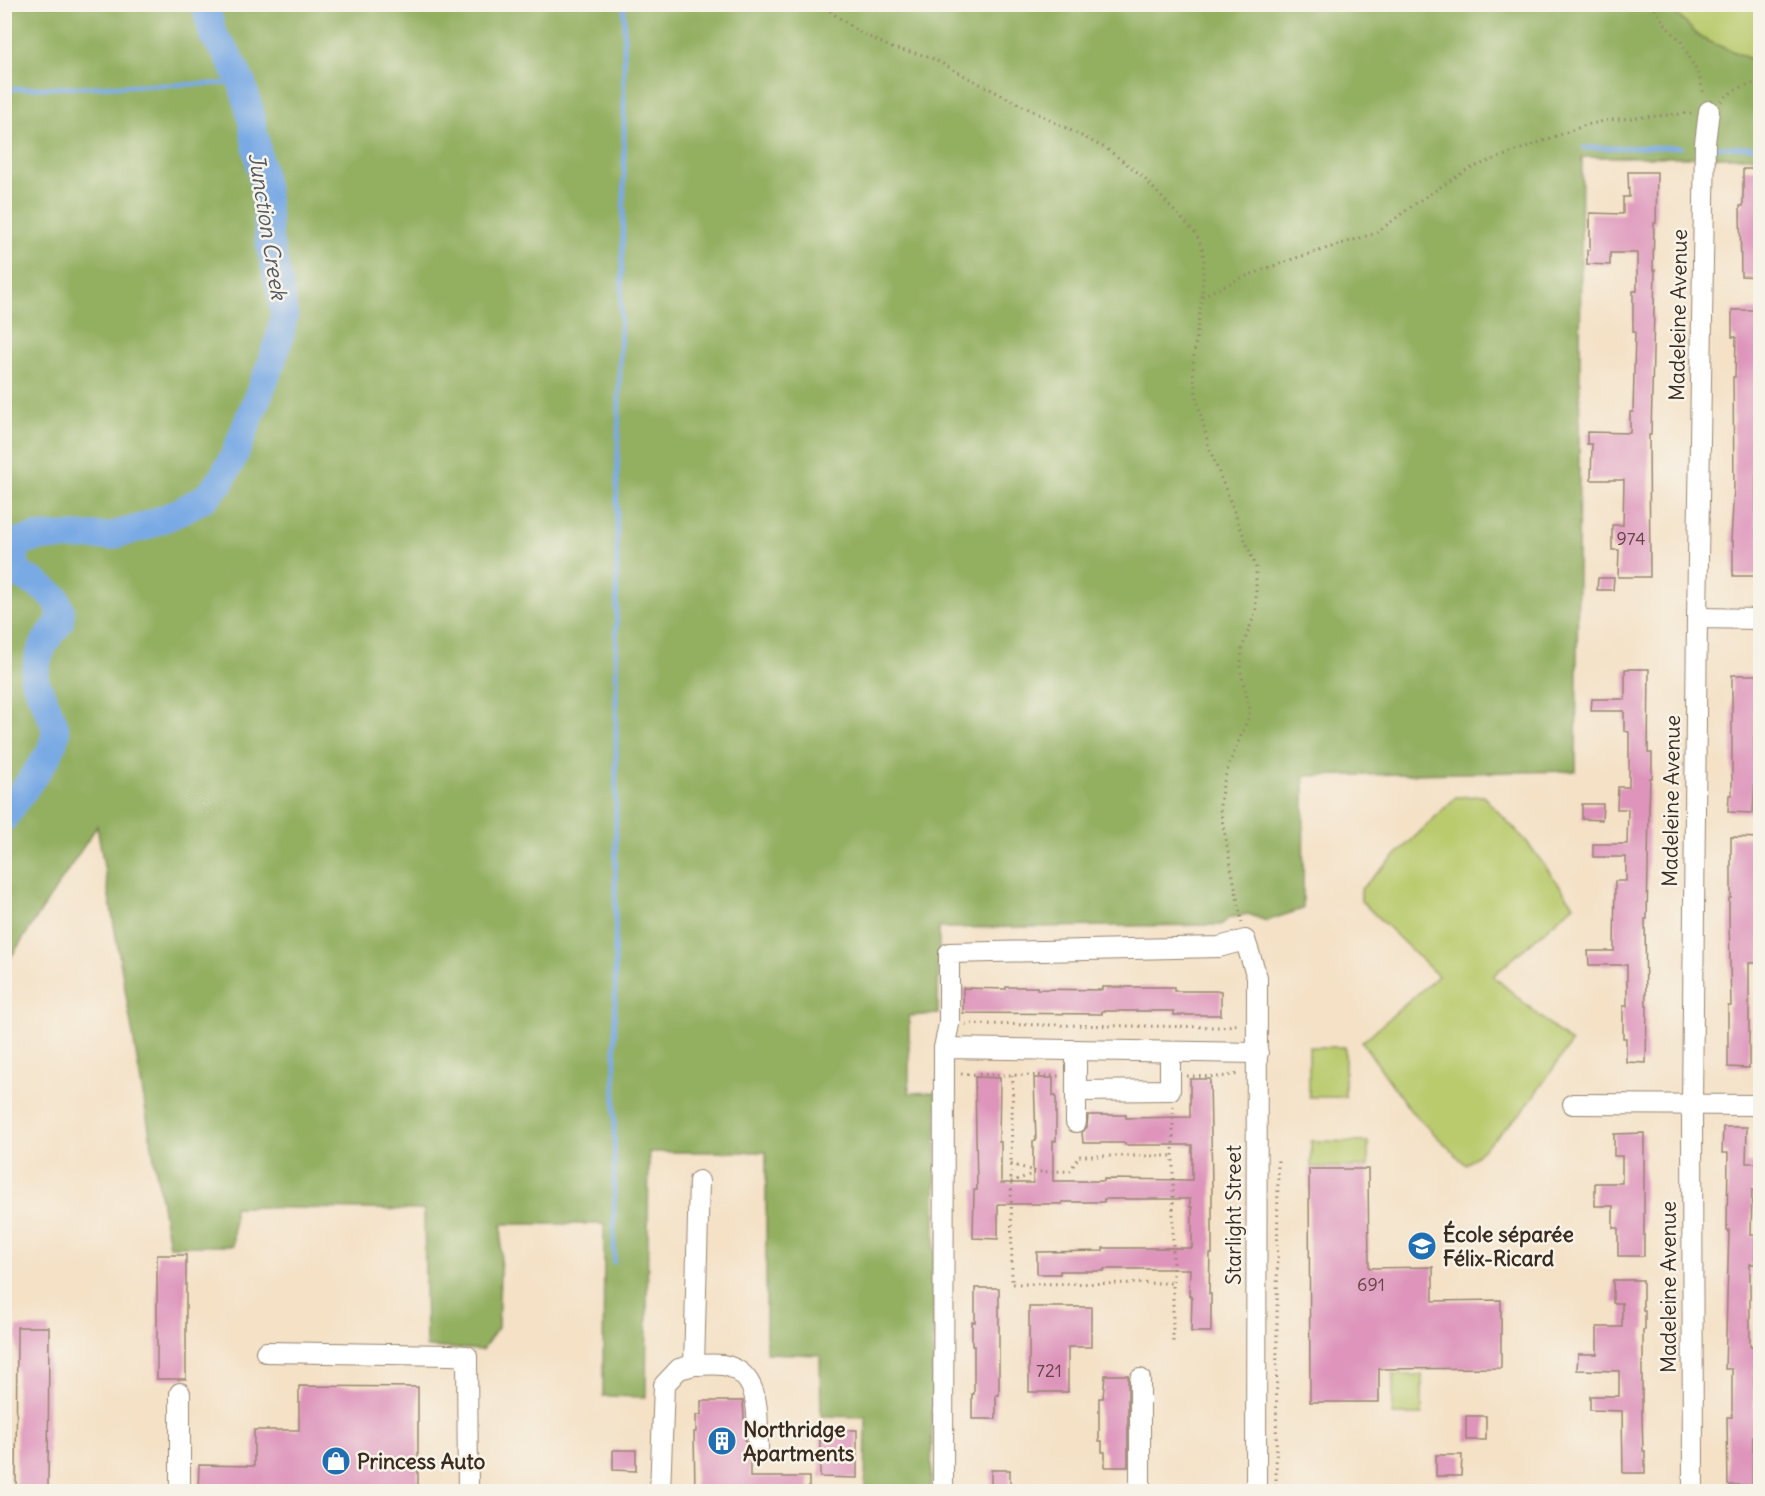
<svg xmlns="http://www.w3.org/2000/svg" width="1765" height="1496" font-family="Delius,sans-serif">
	<style>
		.green { fill: #bacb6e; stroke: #7a7a46; stroke-width: 1.5 }
		.forest { fill: #93af61; stroke: #676c40; stroke-width: 1.5 }
		.lines { fill: none; stroke-linecap: round; stroke-linejoin: round }
		.stream { stroke: #7aaae4; stroke-width: 4.5 }
		.river { stroke: #7aaae4; stroke-width: 28 }
		.building { fill: #de94bb }
		.minor-casing { stroke: #988672; stroke-width: 22 }
		.path { stroke: #988672; stroke-width: 3; stroke-dasharray: 1.5 4.5; stroke-linecap: butt }
		.minor { stroke: #fff; stroke-width: 20 }
		.labels { text-anchor: middle; dominant-baseline: central; stroke-width: 5; stroke-linejoin: round; paint-order: stroke }
		.number-label { font-size: 18px; fill: #644445 }
		.street-label { font-size: 21px; fill: #3b2a1e; stroke: #f7f3e8 }
		.poi-label { font-size: 21px; font-weight: bold; fill: #3b2a1e; stroke: #f7f3e8; text-anchor: start }
		.water-label { font-size: 22px; font-style: italic; fill: #515763; stroke: #f7f3e8 }
	</style>
	<rect width="100%" height="100%" fill="#f7f3e8"/>
	<filter id="ink" filterUnits="userSpaceOnUse"><feTurbulence type="fractalNoise" baseFrequency=".0167" numOctaves="2"/><feDisplacementMap in="SourceGraphic" scale="12" xChannelSelector="R" yChannelSelector="G"/><feConvolveMatrix kernelMatrix="1 2 1 2 8 2 1 2 1" color-interpolation-filters="sRGB"/></filter>
	<filter id="wash" filterUnits="userSpaceOnUse"><feTurbulence type="fractalNoise" baseFrequency=".008" numOctaves="4" result="noise"/><feDisplacementMap in="SourceGraphic" scale="24" xChannelSelector="R" yChannelSelector="G"/><feGaussianBlur stdDeviation="1.35" result="paint"/><feColorMatrix in="noise" values="0 0 0 0 0 0 0 0 0 0 0 0 0 0 0 0 0 1.4 0 .05"/><feComposite in="paint" operator="in"/></filter>
	<g filter="url(#wash)">
		<rect width="100%" height="100%" fill="#f4e1c6"/>
		<g class="green">
			<polygon points="1666,5 1760,5 1760,63 1701,39"/>
			<polygon points="1483,796 1527,842 1574,905 1493,976 1571,1043 1523,1111 1466,1165 1410,1110 1362,1042 1438,976 1361,901 1361,889 1456,797"/>
			<rect x="1309" y="1047" width="36" height="50"/>
			<polygon points="1311,1141 1368,1142 1368,1167 1311,1167"/>
			<rect x="1393" y="1375" width="29" height="40"/>
		</g>
		<polygon class="forest" points="1666,4 1701,38 1760,63 1760,157 1582,157 1576,771 1304,776 1303,909 1266,921 1248,914 1229,918 1221,925 939,928 938,1014 909,1016 909,1093 937,1092 931,1491 865,1491 866,1417 821,1416 820,1355 766,1353 766,1152 649,1152 646,1397 603,1396 604,1224 502,1224 498,1328 482,1350 426,1347 424,1210 234,1207 233,1246 169,1246 97,826 5,966 5,5"/>
		<g class="lines">
			<g class="stream">
				<polyline points="4,89 242,83"/>
				<polyline points="1713,147 1760,147"/>
				<polyline points="1584,148 1681,147"/>
				<polyline points="614,1262 617,486 624,185 624,4"/>
			</g>
			<path class="river" d="M4,818L49,754L56,734L54,723L34,679L38,658L45,642L60,622L61,611L56,598L36,583L19,575C14,561 12,554 21,541L38,537L110,536L143,527L177,513L206,497L220,482L234,456L271,364L280,336L284,316L282,299L269,240L265,192L250,112L242,83L227,54L213,35L205,4"/>
		</g>
		<g id="blocks">
			<g class="building">
				<polygon points="1743,169 1761,169 1761,277 1741,276 1740,206 1743,206"/>
				<polygon points="1628,172 1657,172 1656,223 1654,223 1653,270 1655,270 1651,435 1649,435 1650,577 1618,577 1619,550 1612,550 1612,525 1623,525 1624,480 1591,480 1592,444 1587,444 1587,432 1630,433 1630,412 1633,412 1635,332 1633,332 1633,291 1637,291 1637,253 1610,253 1610,265 1587,264 1587,250 1590,250 1590,213 1623,214 1623,197 1629,197"/>
				<polygon points="1732,310 1761,310 1761,443 1758,443 1758,476 1756,476 1756,525 1760,525 1761,576 1733,576 1733,541 1731,541 1734,487 1733,377 1735,377 1736,337 1732,337"/>
				<polygon points="1598,578 1614,578 1613,590 1597,590"/>
				<polygon points="1625,669 1649,669 1648,753 1652,753 1652,778 1650,778 1649,810 1647,919 1645,919 1646,1006 1647,1006 1646,1063 1626,1062 1626,1038 1623,1038 1623,1006 1627,1006 1627,965 1589,965 1588,951 1614,951 1615,881 1626,881 1626,857 1593,857 1593,844 1627,844 1628,809 1617,809 1618,787 1629,787 1629,732 1624,731 1624,711 1591,711 1592,699 1625,699"/>
				<polygon points="1732,675 1758,675 1757,719 1761,719 1761,737 1754,737 1755,780 1753,813 1728,812 1729,795 1732,795"/>
				<polygon points="1582,804 1603,804 1602,820 1582,819"/>
				<polygon points="1731,837 1761,838 1761,963 1749,963 1749,1068 1728,1067 1728,1006 1731,1006 1729,921 1729,898 1731,898"/>
				<polygon points="1006,987 1037,987 1037,989 1102,990 1102,987 1174,987 1174,991 1221,991 1221,1015 1174,1015 1174,1011 1102,1011 1102,1014 963,1013 963,988 1006,989"/>
				<polygon points="975,1077 1000,1078 999,1142 1001,1142 1001,1183 1033,1183 1033,1141 1036,1141 1034,1078 1053,1078 1053,1096 1056,1096 1056,1141 1053,1141 1053,1181 1104,1181 1104,1179 1192,1180 1192,1145 1125,1145 1125,1143 1083,1143 1082,1132 1087,1127 1088,1115 1126,1115 1126,1118 1190,1117 1190,1079 1210,1079 1212,1187 1212,1254 1210,1254 1209,1294 1211,1294 1211,1332 1191,1332 1192,1296 1189,1296 1190,1269 1104,1269 1104,1271 1060,1271 1060,1274 1037,1274 1037,1252 1103,1251 1103,1248 1192,1248 1192,1207 1190,1207 1190,1199 1104,1199 1104,1202 1062,1202 1062,1204 998,1204 998,1239 973,1238 974,1190 977,1190"/>
				<polygon points="1723,1127 1747,1127 1746,1163 1761,1163 1761,1190 1752,1190 1751,1235 1755,1235 1755,1264 1750,1264 1750,1346 1761,1346 1760,1370 1754,1370 1754,1417 1761,1417 1761,1437 1753,1437 1752,1485 1728,1485 1727,1417 1732,1417 1732,1369 1725,1369 1729,1230 1727,1230 1728,1153 1722,1153"/>
				<polygon points="1644,1133 1644,1256 1618,1256 1618,1228 1613,1228 1613,1206 1595,1206 1595,1183 1622,1183 1622,1156 1614,1156 1614,1134"/>
				<polygon points="1309,1169 1368,1169 1369,1268 1433,1267 1433,1301 1501,1300 1501,1368 1379,1369 1379,1402 1310,1402"/>
				<rect x="157" y="1255" width="29" height="124"/>
				<polygon points="1613,1280 1643,1280 1643,1311 1645,1311 1645,1330 1643,1330 1643,1362 1642,1362 1642,1415 1643,1451 1645,1451 1645,1473 1623,1473 1622,1411 1590,1410 1590,1396 1619,1396 1619,1371 1577,1370 1578,1354 1597,1354 1597,1327 1622,1327 1622,1303 1613,1303"/>
				<polygon points="975,1288 999,1288 999,1395 996,1395 996,1419 972,1419 972,1394 974,1394 974,1346 972,1346 972,1322 975,1322"/>
				<polygon points="1029,1307 1091,1307 1091,1347 1068,1347 1068,1392 1029,1392"/>
				<polygon points="17,1327 49,1327 48,1490 16,1489"/>
				<polygon points="1105,1375 1128,1375 1128,1467 1105,1467 1105,1452 1102,1452 1102,1441 1099,1441 1099,1398 1103,1398"/>
				<polygon points="299,1386 418,1387 418,1491 198,1491 199,1465 254,1466 254,1430 299,1430"/>
				<polygon points="701,1401 743,1401 746,1449 750,1458 750,1477 809,1477 809,1491 695,1491 694,1432 696,1432 696,1415 701,1415"/>
				<rect x="1466" y="1416" width="20" height="24"/>
				<polygon points="820,1430 857,1430 857,1478 820,1477"/>
				<polygon points="613,1450 636,1450 636,1471 613,1470"/>
				<polygon points="1436,1455 1462,1455 1461,1476 1436,1476"/>
				<rect x="991" y="1470" width="19" height="21"/>
			</g>
		</g>
	</g>
	<g filter="url(#ink)">
		<use href="#blocks" fill-opacity="0" stroke="#988672" stroke-width="1.5"/>
		<g class="lines">
			<g class="minor-casing">
				<g id="minor">
					<polyline points="1697,618 1760,619"/>
					<polyline points="944,1048 949,1024 949,953 1219,947 1245,940 1257,977 1256,1492"/>
					<polyline points="1076,1051 1076,1091 1170,1090 1170,1052"/>
					<polyline points="1076,1091 1076,1122"/>
					<polyline points="1573,1104 1760,1105"/>
					<polyline points="266,1352 450,1355 467,1356 468,1492"/>
					<path d="M694,1365C703,1365 714,1364 723,1365C763,1373 757,1418 758,1449"/>
					<polyline points="1140,1379 1140,1492"/>
					<polyline points="180,1393 180,1492"/>
					<polyline points="660,1492 664,1385 679,1369 694,1365 699,1181"/>
					<polyline points="943,1492 944,1048 1258,1053"/>
					<polyline points="1693,1492 1692,1104 1697,618 1705,143 1709,111"/>
				</g>
			</g>
			<g class="path">
				<path d="M820,4L859,32L892,48L928,56L978,83L1107,149L1140,174L1196,234L1202,248L1204,258L1202,296L1194,354L1193,372L1197,399L1209,447L1256,568V611L1242,648L1241,664V674L1250,709L1249,716C1238,744 1220,779 1220,809L1242,923"/>
				<polyline points="1651,4 1667,27 1681,41 1699,76 1704,94"/>
				<polyline points="1721,101 1734,90 1760,81"/>
				<polyline points="1202,296 1241,278 1293,259 1376,233 1419,201 1468,169 1586,125 1609,120 1691,113"/>
				<polyline points="965,1024 1221,1027 1240,1024"/>
				<polyline points="961,1074 1059,1076"/>
				<polyline points="1013,1075 1011,1164 1012,1284 1173,1283"/>
				<polyline points="1187,1076 1219,1077 1240,1074"/>
				<polyline points="1173,1106 1173,1344"/>
				<polyline points="1011,1164 1037,1172 1070,1171 1079,1156 1173,1156"/>
				<polyline points="1011,1182 1035,1173"/>
				<polyline points="1276,1492 1278,1159"/>
			</g>
			<use href="#minor" class="minor"/>
		</g>
	</g>
	<defs>
		<g id="school-disc" transform="scale(1.5)"><circle r="9.5" fill="#1f6fb2" stroke="#f7f3e8"/><path d="M0-5L7-2L0 1L-7-2ZM-4 1L0 2.5L4 1V4Q0 6-4 4Z" fill="#fff"/></g>
		<g id="building-disc" transform="scale(1.5)"><circle r="9.5" fill="#1f6fb2" stroke="#f7f3e8"/><path d="M-4-6H4V6H1V3H-1V6H-4ZM-2.5-4.3h1.7v1.8h-1.7ZM.8-4.3h1.7v1.8H.8ZM-2.5-1h1.7V.8h-1.7ZM.8-1h1.7V.8H.8Z" fill="#fff"/></g>
		<g id="shop-disc" transform="scale(1.5)"><circle r="9.5" fill="#1f6fb2" stroke="#f7f3e8"/><path d="M-5-2.5h2.3a2.7 3.5 0 0 1 5.4 0H5L5.5 6h-11ZM-1.5-2.5h3a1.5 2.3 0 0 0-3 0Z" fill="#fff"/></g>
	</defs>
	<g fill-rule="evenodd">
		<use href="#school-disc" x="1422" y="1246"/>
		<use href="#building-disc" x="722" y="1441"/>
		<use href="#shop-disc" x="336" y="1461"/>
	</g>
	<g class="labels">
		<g class="number-label">
			<text x="1631" y="538">974</text>
			<text x="1371" y="1284">691</text>
			<text x="1049" y="1370">721</text>
		</g>
		<g class="street-label">
			<text transform="translate(1678 315) rotate(-89)">Madeleine Avenue</text>
			<text transform="translate(1671 801) rotate(-89)">Madeleine Avenue</text>
			<text transform="translate(1233 1215) rotate(-90)">Starlight Street</text>
			<text transform="translate(1668 1287) rotate(-90)">Madeleine Avenue</text>
		</g>
		<g class="poi-label">
			<text x="1443" y="1234">École séparée<tspan x="1443" dy="24">Félix-Ricard</tspan></text>
			<text x="743" y="1429">Northridge<tspan x="743" dy="24">Apartments</tspan></text>
			<text x="357" y="1461">Princess Auto</text>
		</g>
		<g class="water-label">
			<text transform="translate(268 226) rotate(81)">Junction Creek</text>
		</g>
	</g>
	<rect width="1765" height="1496" fill="none" stroke="#f7f3e8" stroke-width="24"/>
</svg>
